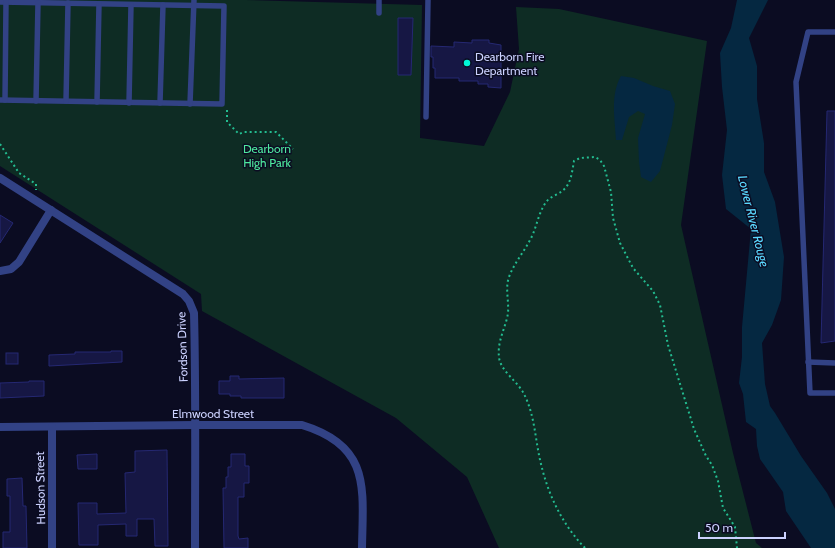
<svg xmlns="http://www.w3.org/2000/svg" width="835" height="548" font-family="Cabin,sans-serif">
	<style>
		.green { fill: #0e2c24 }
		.water { fill: #052841 }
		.building { fill: #161744; stroke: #252872 }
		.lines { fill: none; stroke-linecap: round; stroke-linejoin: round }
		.path { stroke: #23bc90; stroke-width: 2; stroke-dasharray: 2 3; stroke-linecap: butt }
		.service { stroke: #324285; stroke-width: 5.5 }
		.minor { stroke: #324285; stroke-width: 8 }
		.poi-dot { fill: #00f7d7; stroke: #0b0c22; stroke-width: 1.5 }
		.labels { text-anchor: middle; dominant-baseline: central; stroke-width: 3; stroke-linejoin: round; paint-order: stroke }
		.poi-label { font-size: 12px; fill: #ccd2ff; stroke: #0b0c22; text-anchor: start }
		.park-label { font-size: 12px; fill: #4ee99f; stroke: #0b0c22 }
		.street-label { font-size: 12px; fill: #ccd2ff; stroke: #0b0c22 }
		.water-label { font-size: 13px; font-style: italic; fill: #5ad8ff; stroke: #0b0c22 }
	</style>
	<rect width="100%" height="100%" fill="#0b0c22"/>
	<polygon class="green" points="0,0 245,0 422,5 420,138 484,146 510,92 519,49 516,7 559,9 707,41 681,225 733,453 756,543 762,548 499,548 467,477 396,418 202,311 201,294 0,166"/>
	<g class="water">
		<polygon points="737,0 768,0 749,38 757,66 757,99 764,143 764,172 775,202 784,257 781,300 772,325 762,343 765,384 770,406 775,413 801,456 827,493 835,509 835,548 811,548 786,511 783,492 760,459 757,446 756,429 746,422 743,394 739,383 742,357 742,327 751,229 726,209 722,175 727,130 722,87 720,53 731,28"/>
		<path d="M621,76L634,78L653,86L670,91L675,104L672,125L660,171L651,182L641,177L639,162L638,138L645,114L638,111L629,117L622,140H616C615,119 610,95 621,76Z"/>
	</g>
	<g class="building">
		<polygon points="398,18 413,18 411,75 398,75"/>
		<polygon points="472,40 489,40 489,43 501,45 501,88 488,87 488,84 478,84 478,81 459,81 459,78 435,78 435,68 433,68 433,57 431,57 431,46 454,47 454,42 472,43"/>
		<polygon points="827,111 835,111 835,341 821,343"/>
		<polygon points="0,215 13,223 0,243"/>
		<polygon points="111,351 122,351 122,362 49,366 49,355 75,354 75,352 111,352"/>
		<rect x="6" y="353" width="12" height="11"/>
		<polygon points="230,376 239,376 239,379 284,378 284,398 241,398 241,396 230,396 230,394 219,394 219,381 230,381"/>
		<polygon points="29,381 44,381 44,396 0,398 0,383 29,382"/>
		<polygon points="167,450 168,546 155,546 154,519 137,519 137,536 126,536 126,524 98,525 98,545 79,545 78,503 97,503 97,514 126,513 125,473 135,472 135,451"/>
		<polygon points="97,454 97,469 78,469 77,455"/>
		<polygon points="231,454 245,454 245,466 249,466 249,483 244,483 244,497 238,497 238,536 239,539 248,538 248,548 224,548 223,488 226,488 226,477 228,477 228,467 231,467"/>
		<polygon points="22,478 23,506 26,506 27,548 3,548 3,532 10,532 10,496 7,496 7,479"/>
	</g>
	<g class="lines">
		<g class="path">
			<polyline points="227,110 227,122 239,134 244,132 276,132 293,149"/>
			<polyline points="0,144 19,173 36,184 36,190"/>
			<path d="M585,548C560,522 546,490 539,455C535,435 534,415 525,396C519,382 500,371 499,357C497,341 506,327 508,313C509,300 505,288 509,277C514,263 524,252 530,240C537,228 538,212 547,201C551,196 558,195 562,191C571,185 572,172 574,161L580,158L595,157L600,160L604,166L611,192L613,218L620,243L633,268L653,291L660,305L668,345L694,429L706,456L712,465L718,481L723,508L735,527L737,548"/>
		</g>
		<g class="service">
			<polyline points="0,2 224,6 222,104 0,100"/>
			<polyline points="379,13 379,0"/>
			<polyline points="835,32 808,32 796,82 810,393 835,393"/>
			<polyline points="5,100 6,2"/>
			<polyline points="36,101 38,3"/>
			<polyline points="66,101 68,3"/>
			<polyline points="97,102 99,4"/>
			<polyline points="129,103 131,5"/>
			<polyline points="160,103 163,5"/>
			<polyline points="190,104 194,0"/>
			<polyline points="426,117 428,0"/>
			<polyline points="808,362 835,363"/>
		</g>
		<g class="minor">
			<path d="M0,178L183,294L189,301L194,313C196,391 195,470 195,548"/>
			<polyline points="0,271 11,269 19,262 51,210"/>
			<path d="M0,427L195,425H302C371,446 363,488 362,548"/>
			<polyline points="52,427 52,548"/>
		</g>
	</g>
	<circle class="poi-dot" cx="467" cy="63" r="4"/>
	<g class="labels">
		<g class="poi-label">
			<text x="475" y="56">Dearborn Fire<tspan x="475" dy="14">Department</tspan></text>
		</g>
		<g class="park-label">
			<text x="267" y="148">Dearborn<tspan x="267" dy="14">High Park</tspan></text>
		</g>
		<g class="street-label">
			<text transform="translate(182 347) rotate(-92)">Fordson Drive</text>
			<text x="213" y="413">Elmwood Street</text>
			<text transform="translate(40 488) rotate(-91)">Hudson Street</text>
		</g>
		<g class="water-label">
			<text transform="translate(754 221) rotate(76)">Lower River Rouge</text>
		</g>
	</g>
	<path d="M699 532v6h86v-6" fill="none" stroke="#ccd2ff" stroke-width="2"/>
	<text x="705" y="532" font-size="12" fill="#ccd2ff" stroke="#0b0c22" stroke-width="3" paint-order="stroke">50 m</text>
</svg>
